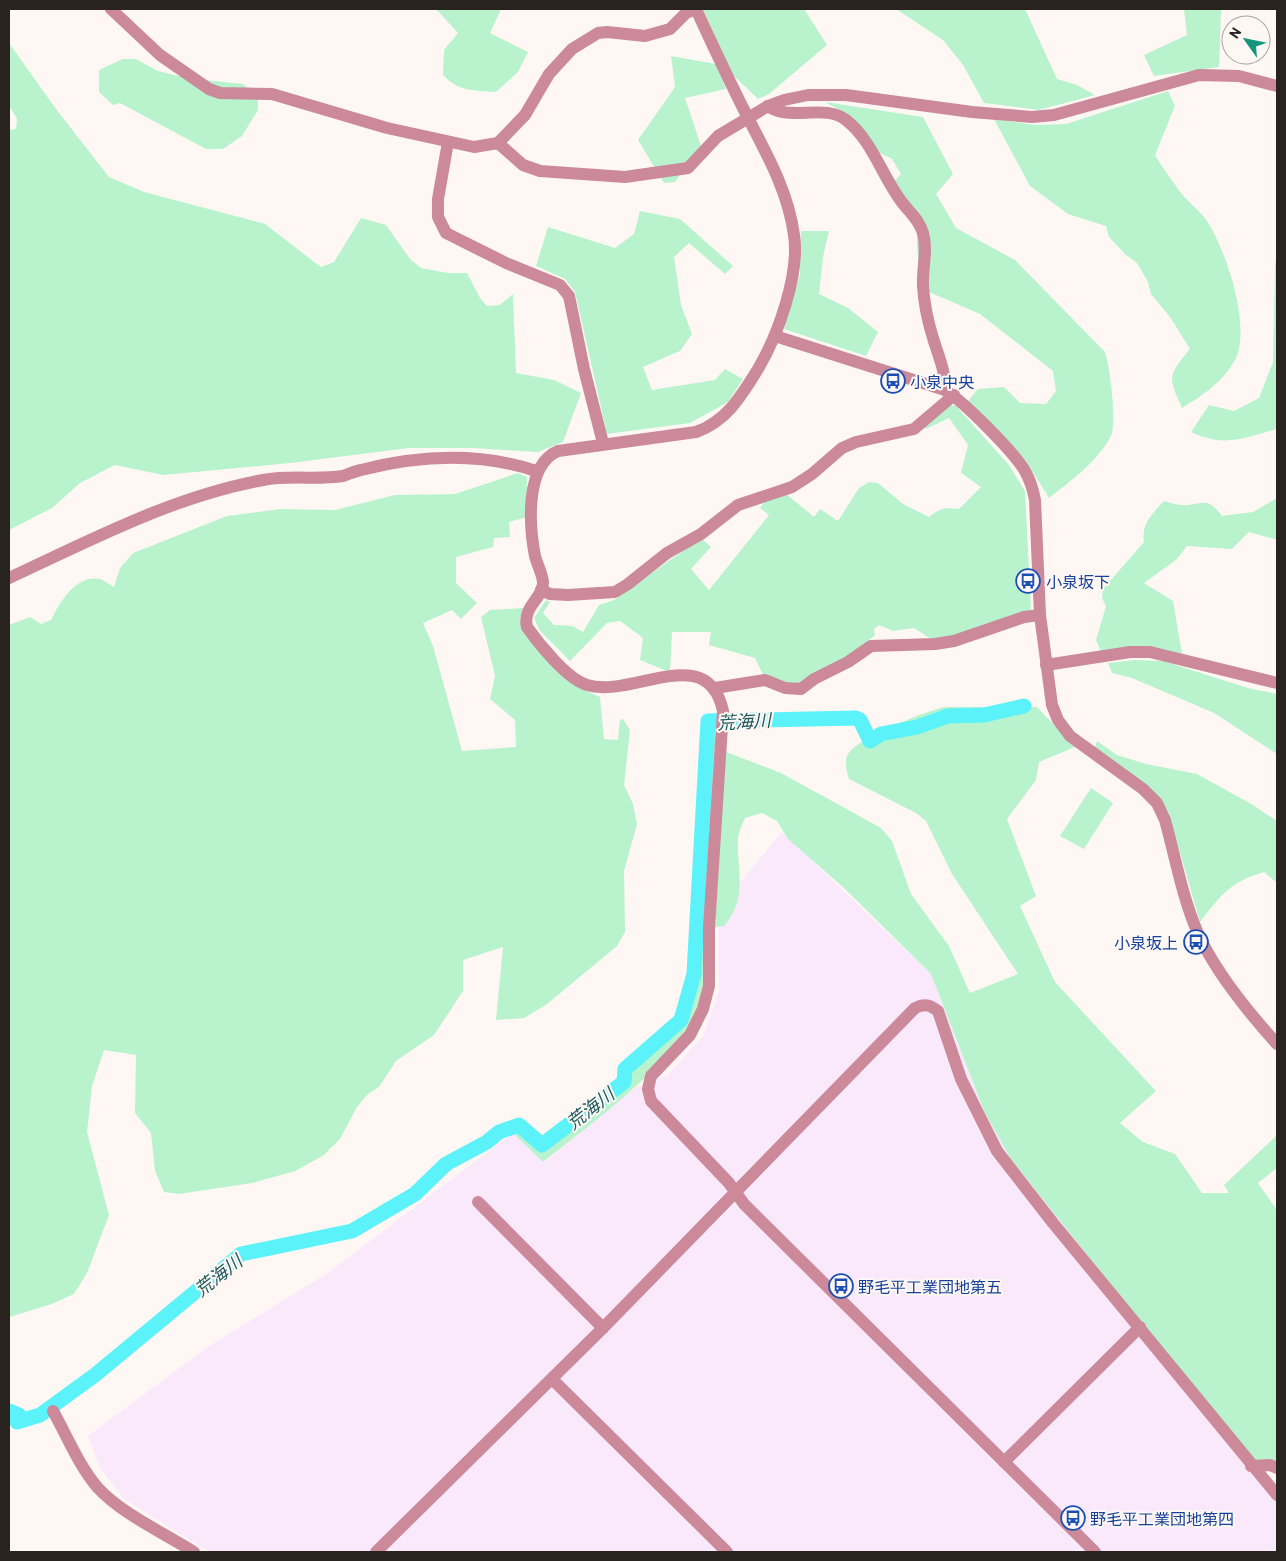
<svg xmlns="http://www.w3.org/2000/svg" width="1286" height="1561" font-family="Barlow,'Noto Sans JP',sans-serif">
	<style>
		.industrial { fill: #fae9fb }
		.green { fill: #b8f3cd }
		.lines { fill: none; stroke-linecap: round; stroke-linejoin: round }
		.river { stroke: #5cf2f9; stroke-width: 15 }
		.minor { stroke: #cb899a; stroke-width: 12 }
		.labels { text-anchor: middle; dominant-baseline: central; stroke-width: 4; stroke-linejoin: round; paint-order: stroke }
		.transit-label { font-size: 16px; fill: #164399; stroke: #fef7f4; text-anchor: start }
		.water-label { font-size: 18px; font-style: italic; fill: #1b5a5d; stroke: #fef7f4 }
	</style>
	<rect width="100%" height="100%" fill="#fef7f4"/>
	<polygon class="industrial" points="782,832 931,974 985,1113 1277,1487 1277,1552 209,1552 124,1499 100,1468 88,1436 206,1348 326,1274 513,1133 544,1162 636,1087 668,1075 703,1036 719,991 718,909"/>
	<g class="green">
		<path d="M436,9H501L490,33L528,52L518,72L496,92C473,90 459,92 443,75L444,50L458,33Z"/>
		<polygon points="703,9 804,9 827,45 769,94 758,99 732,74"/>
		<polygon points="896,9 1025,9 1057,79 1077,85 1095,95 1039,110 984,103 963,65 943,40"/>
		<polygon points="1184,9 1221,9 1219,67 1154,76 1144,55 1187,35"/>
		<polygon points="9,43 56,109 109,177 144,192 265,224 321,267 334,262 361,218 386,225 410,259 421,268 448,273 467,273 480,298 487,306 500,305 513,294 516,373 554,380 581,393 563,442 538,452 472,448 409,448 290,463 163,475 115,465 80,483 52,508 9,530 9,130 16,129 17,119 9,105"/>
		<polygon points="671,56 716,64 726,89 685,98 701,146 675,182 664,183 638,140 675,87"/>
		<polygon points="123,59 136,59 158,71 187,78 243,84 258,96 258,110 242,136 223,149 206,149 120,103 113,105 99,92 99,70"/>
		<path d="M1168,91L1175,106L1155,155C1163,168 1172,181 1181,193C1189,203 1200,211 1207,221C1226,250 1252,327 1235,360C1224,381 1202,396 1182,408C1168,376 1167,377 1190,349L1170,317L1151,294L1148,282L1137,263L1126,255L1109,237L1106,226L1068,214L1030,186L994,119L1036,125L1066,124Z"/>
		<path d="M825,102L923,117L953,174L936,194L956,228L1015,260L1105,352C1110,368 1117,422 1111,436C1098,461 1071,481 1049,498L1026,461L968,401L978,389L1004,387L1020,403L1046,404L1056,391L1053,371L980,314L922,289L917,249V230L891,185L901,174L892,159L878,152L841,111Z"/>
		<polygon points="640,211 680,219 733,266 725,274 689,243 674,257 681,305 692,334 680,351 643,367 652,390 715,380 725,369 743,379 728,402 690,423 607,434 575,292 565,279 536,266 548,227 615,248 634,234"/>
		<polygon points="801,231 829,231 823,257 819,294 848,308 878,332 866,356 784,329 800,274"/>
		<path d="M1277,254V429C1243,438 1226,448 1191,432L1209,405L1234,411L1259,398L1273,362L1275,264Z"/>
		<path d="M947,405L956,406L1009,465L1025,491L1031,611L934,641L914,628L893,631L879,625L874,629L875,635L854,653L795,686L763,675L755,658L709,645L711,632H672L670,670L667,671L640,660L643,638L620,621L607,623L570,661L540,631L534,618L546,600L550,602L543,613L554,625L573,626L583,632L599,605L614,600L701,538L711,547L691,569L709,590L769,515L760,508L767,498L785,493L814,517L820,509L838,521L859,488L869,482L878,483L903,504L929,517C939,508 946,507 959,509L981,487L961,473L968,445L949,418L926,429L924,425Z"/>
		<path d="M518,473L527,477V517L509,522L510,537L494,538L493,547L456,557V583L477,603L461,619L452,610L423,623L433,646L462,751L516,747L515,720L490,699L495,676L481,617L490,610L523,608L520,619L578,687L600,697L604,739L618,740L620,720L623,719L630,730L624,785L633,804L637,824L624,871L625,932L617,946L547,1004L524,1018L496,1020L503,947L463,960V991L434,1035L396,1061L379,1087L368,1094L357,1107L340,1139L324,1155L295,1171L252,1183L179,1194L164,1192L155,1171L151,1133L135,1113L136,1055L104,1050L92,1086L87,1132L109,1215L87,1273L74,1294L52,1304L9,1317V625L30,617L41,624L51,620C60,602 76,574 100,579C104,580 110,585 114,587L120,568L133,553L227,516L280,509L335,510L395,495L455,494Z"/>
		<path d="M1277,498V540L1249,532L1232,549L1187,546L1176,560L1144,583L1173,601L1182,654L1101,652L1096,640L1106,606L1102,598L1103,589L1144,542C1141,524 1152,514 1164,501C1171,503 1180,506 1188,505C1206,502 1209,499 1222,516L1253,512Z"/>
		<polygon points="1135,660 1163,661 1248,688 1277,694 1277,754 1214,713 1132,678 1112,673 1108,663"/>
		<path d="M944,707H1037L1075,747L1039,762L1036,780L1007,819L1036,896L1020,906L1055,982L1156,1091L1120,1123L1143,1142L1175,1154L1202,1193H1229L1224,1185L1277,1135V1168L1258,1183L1277,1210V1462L1253,1463L1011,1159L985,1113L931,974L844,888L788,839L777,821L762,813L745,818C742,825 738,833 738,840C737,873 748,898 724,926L715,927L726,752L781,773L881,828L892,841L911,894L949,946L970,993L1018,974L952,874L926,821L916,813L849,779C847,772 844,764 847,756C856,737 923,713 944,707Z"/>
		<path d="M716,723L704,979C702,989 701,1000 697,1009C678,1062 588,1126 543,1162L513,1133L519,1130L542,1149L627,1083L629,1070L683,1021L697,975L702,785L711,724Z"/>
		<path d="M1097,741L1117,755L1146,764L1197,774L1253,805L1277,821V883L1264,872C1230,882 1221,895 1200,922L1168,811L1151,789L1095,747Z"/>
		<polygon points="1091,788 1113,803 1084,849 1060,836"/>
	</g>
	<g class="lines">
		<polyline class="river" points="9,1411 19,1415 17,1422 40,1415 95,1375 241,1254 352,1231 415,1194 446,1164 487,1142 499,1132 519,1125 542,1145 624,1082 625,1069 681,1020 694,974 708,721 856,718 860,720 870,741 881,734 917,727 948,716 984,715 1024,706"/>
		<g class="minor">
			<polyline points="111,9 160,55 209,89 220,93 272,94 387,128 474,147 498,143 525,115 549,74 572,49 598,33 607,32 645,36 670,29 686,13 696,9"/>
			<path d="M696,9C712,44 728,78 745,112C765,151 788,190 794,235C800,274 778,335 758,369C742,395 727,421 696,432L558,451C525,465 529,525 535,556C537,564 542,573 543,582C544,598 522,606 527,627C539,644 567,679 587,685C632,699 708,640 723,711L709,928V986L703,1009L690,1035L651,1076L648,1089L651,1101L729,1183L744,1204L1095,1552"/>
			<path d="M768,106C789,122 825,103 846,120C872,140 882,176 901,201C909,212 919,219 923,233C928,250 922,268 923,286C924,303 928,322 933,338C938,355 946,372 945,390"/>
			<polyline points="448,142 438,199 438,217 446,233 506,263 560,285 569,296 584,369 603,443"/>
			<polyline points="498,143 523,165 540,171 625,177 688,168 718,136 768,106 784,100 808,95 846,95 972,112 1032,117 1054,115 1199,75 1239,76 1277,86"/>
			<path d="M775,336L945,390C964,402 1013,451 1025,471C1030,480 1033,489 1035,500L1040,615L1052,705L1058,720L1070,736L1143,789L1157,803L1165,820C1175,856 1182,896 1197,931C1214,970 1249,1013 1277,1044"/>
			<path d="M9,578C91,540 174,496 263,480C289,475 317,480 343,476C349,474 355,471 361,470C420,455 479,452 536,471"/>
			<polyline points="541,590 550,594 568,595 615,592 628,584 667,553 701,534 738,505 792,487 812,474 842,448 856,442 914,429 954,395"/>
			<polyline points="1046,665 1130,652 1150,652 1277,683"/>
			<polyline points="715,688 765,680 785,688 801,689 814,679 848,662 871,646 935,644 954,641 1024,617 1040,615"/>
			<polyline points="478,1202 603,1328"/>
			<polyline points="552,1379 727,1552"/>
			<path d="M53,1411C67,1436 79,1466 98,1488C122,1514 164,1533 194,1552"/>
			<polyline points="1004,1462 1140,1327"/>
			<polyline points="1251,1466 1270,1465 1277,1468"/>
			<path d="M376,1552L603,1328L915,1008C925,1003 930,1005 938,1011L961,1079L997,1151L1053,1223L1277,1495"/>
		</g>
	</g>
	<defs>
		<g id="bus-ring" transform="scale(1.25)"><circle r="9.5" fill="#fef7f4" stroke="#1a4fb4" stroke-width="1.5"/><path d="M-5-6H5V4H4V6H2V4H-2V6H-4V4H-5ZM-3.5-4V0h7V-4ZM-3.5 1.2v1.5H-2V1.2ZM2 1.2v1.5H3.5V1.2Z" fill="#1a4fb4"/></g>
	</defs>
	<g fill-rule="evenodd">
		<use href="#bus-ring" x="893" y="381"/>
		<use href="#bus-ring" x="1028" y="581"/>
		<use href="#bus-ring" x="1196" y="942"/>
		<use href="#bus-ring" x="841" y="1286"/>
		<use href="#bus-ring" x="1073" y="1518"/>
	</g>
	<g class="labels">
		<g class="transit-label">
			<text x="910" y="381">小泉中央</text>
			<text x="1046" y="581">小泉坂下</text>
			<text x="1178" y="942" text-anchor="end">小泉坂上</text>
			<text x="858" y="1286">野毛平工業団地第五</text>
			<text x="1090" y="1518">野毛平工業団地第四</text>
		</g>
		<g class="water-label">
			<text transform="translate(744 721) rotate(-3)">荒海川</text>
			<text transform="translate(590 1108) rotate(-38)">荒海川</text>
			<text transform="translate(218 1275) rotate(-38)">荒海川</text>
		</g>
	</g>
	<rect width="1286" height="1561" fill="none" stroke="#292320" stroke-width="20"/>
	<g transform="translate(1246 40) rotate(303)"><circle r="24" fill="#fef7f4" stroke="#a9a29f"/>
	<path d="M0-4L9 19L0 12L-9 19Z" fill="#14957e"/>
	<text y="-8" font-size="14" font-weight="bold" text-anchor="middle" fill="#292320">N</text>
	</g>
</svg>
